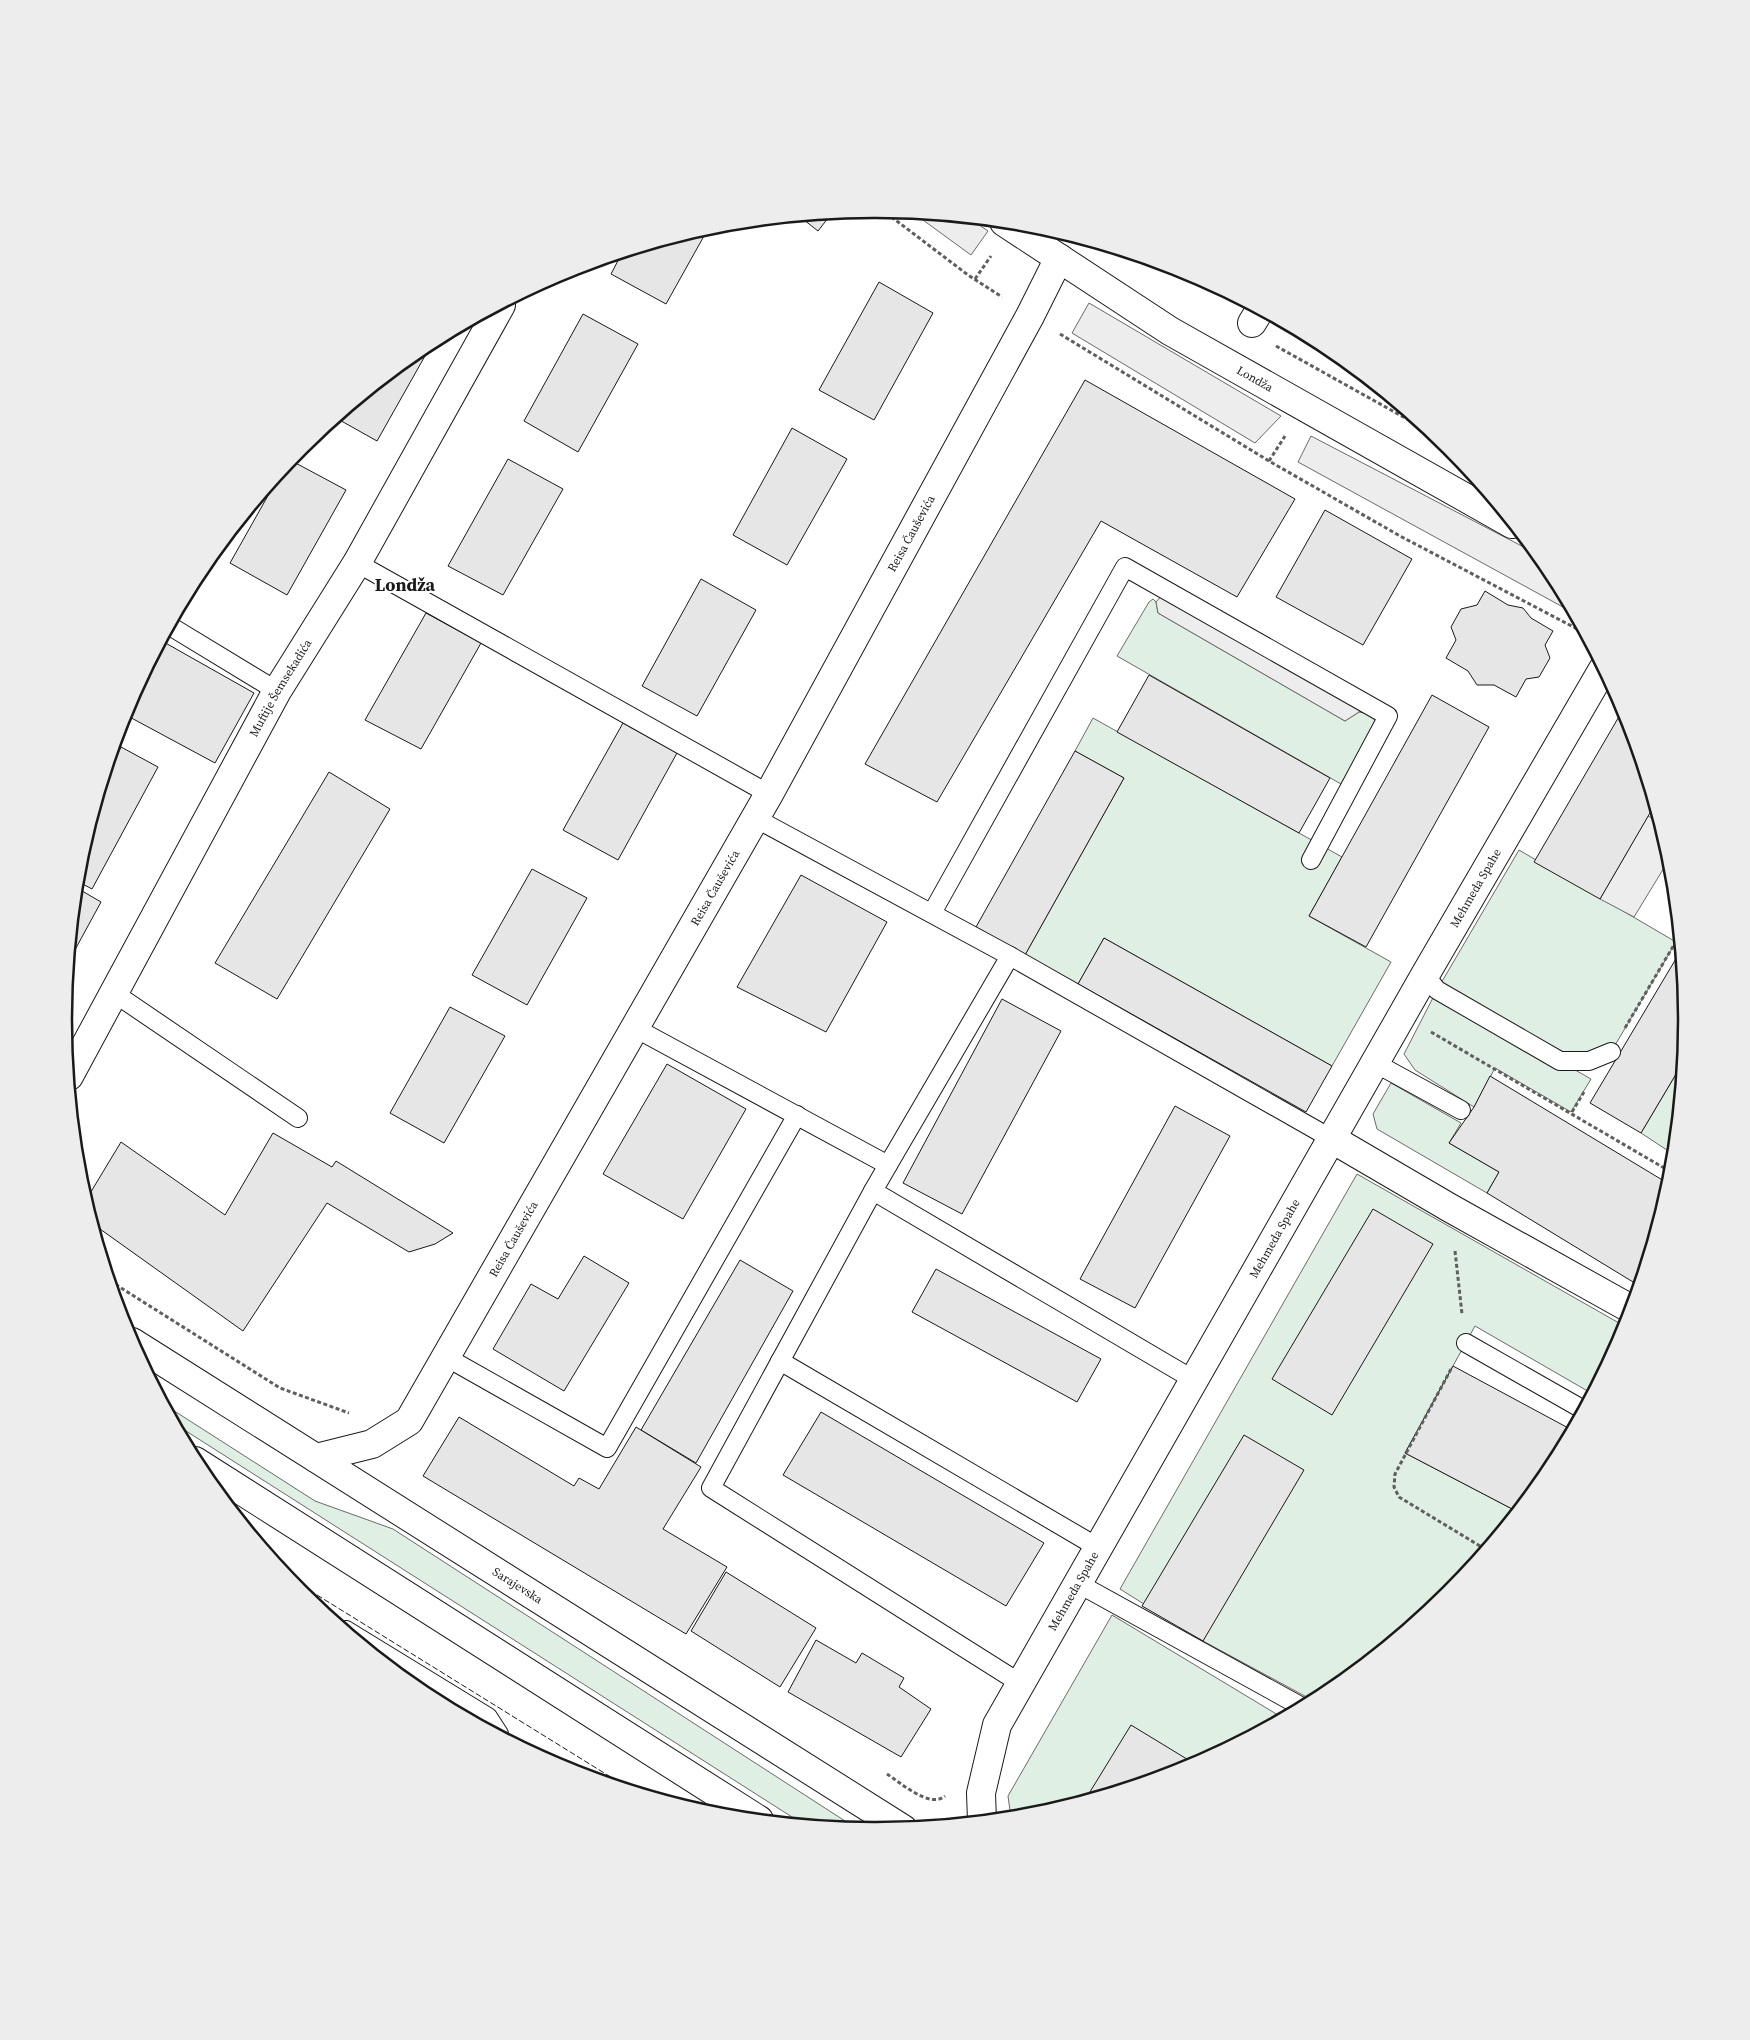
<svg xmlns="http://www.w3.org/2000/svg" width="1750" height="2040" font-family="'Source Serif 4',serif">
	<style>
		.green { fill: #e0efe3; stroke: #6a6a6a }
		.parking { fill: #ededed; stroke: #6a6a6a }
		.building { fill: #e6e6e6; stroke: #1a1a1a }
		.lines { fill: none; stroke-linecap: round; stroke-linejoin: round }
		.service-casing { stroke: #1a1a1a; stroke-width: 20 }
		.minor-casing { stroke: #1a1a1a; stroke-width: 30 }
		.secondary-casing { stroke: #1a1a1a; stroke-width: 30 }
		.path { stroke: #5f5f5f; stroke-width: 3; stroke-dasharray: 4 2.5; stroke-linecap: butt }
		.service { stroke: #fff; stroke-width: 18 }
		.minor { stroke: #fff; stroke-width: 28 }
		.secondary { stroke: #fff; stroke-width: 28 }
		.fence { stroke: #1a1a1a; stroke-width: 1; stroke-dasharray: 6 2.5; stroke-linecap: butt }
		.labels { text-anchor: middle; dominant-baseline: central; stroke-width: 4; stroke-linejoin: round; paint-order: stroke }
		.street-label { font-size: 12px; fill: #1a1a1a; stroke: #fff }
		.district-label { font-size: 18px; font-weight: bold; fill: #1a1a1a; stroke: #fff }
		.rim { fill: none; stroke: #1a1a1a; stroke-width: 2.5 }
	</style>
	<rect width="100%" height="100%" fill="#fff"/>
	<g class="green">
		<polygon points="1153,599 1156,602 1158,613 1345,721 1359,712 1370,714 1377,723 1341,784 1117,656 1149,602"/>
		<polygon points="1093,718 1342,857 1309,916 1391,962 1332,1066 1104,938 1078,984 1025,955 1124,778 1075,751"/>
		<polygon points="1519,850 1676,942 1611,1052 1561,1062 1591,1079 1571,1112 1495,1068 1474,1107 1415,1070 1404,1054 1437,990"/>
		<polygon points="1682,1064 1673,1154 1641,1133"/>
		<polygon points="1391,1083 1461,1123 1449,1143 1499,1172 1487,1193 1377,1129 1373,1114"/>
		<polygon points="1357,1174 1626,1327 1591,1393 1475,1326 1405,1453 1516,1511 1448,1594 1325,1695 1314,1701 1203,1641 1120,1589"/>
		<polygon points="165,1405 315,1501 393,1529 859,1830 803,1824 175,1424"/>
		<polygon points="1112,1615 1283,1718 1185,1770 1033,1816 1011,1818 1008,1796"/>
	</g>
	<g class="parking">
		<polygon points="912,212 969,218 988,231 971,255"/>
		<polygon points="1089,303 1281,416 1255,443 1072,333"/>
		<polygon points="1311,436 1537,554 1550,570 1572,612 1298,462"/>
		<polygon points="1164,593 1361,705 1359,712 1345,721 1158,613 1156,602"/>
		<polygon points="1648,816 1659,822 1670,858 1634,917 1600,899"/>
	</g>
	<g class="building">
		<polygon points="832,213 818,231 799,216"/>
		<polygon points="709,227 666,304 611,274 622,253"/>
		<polygon points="879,282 933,313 874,420 819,390"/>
		<polygon points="583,314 638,344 578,452 524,421"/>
		<polygon points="434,340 377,441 336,418 425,345"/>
		<polygon points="1085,380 1295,499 1237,597 1101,521 937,802 865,764"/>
		<polygon points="792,428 847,459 787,565 733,535"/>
		<polygon points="508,459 563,489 503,595 448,566"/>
		<polygon points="290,460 346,490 287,595 230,563 283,469"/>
		<polygon points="1325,510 1412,559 1363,645 1276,597"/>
		<polygon points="701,579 756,610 697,716 642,686"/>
		<polygon points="1485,591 1508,605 1523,608 1531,618 1553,631 1545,645 1550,658 1539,677 1526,679 1516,697 1494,685 1477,685 1468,671 1446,658 1456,640 1451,627 1461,609 1477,605"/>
		<polygon points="426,613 481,643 421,749 365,720"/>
		<polygon points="162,641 254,693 215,763 124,714"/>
		<polygon points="1149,675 1330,778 1299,833 1117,732"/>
		<polygon points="1432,695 1489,727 1366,947 1309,916"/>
		<polygon points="1624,708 1654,806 1600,899 1534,862"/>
		<polygon points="623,723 677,753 618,860 563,830"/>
		<polygon points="121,747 158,767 92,889 77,881 79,861 105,779"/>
		<polygon points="1075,751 1124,778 1025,955 976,927"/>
		<polygon points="329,772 390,809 277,999 215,963"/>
		<polygon points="532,869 587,898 527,1005 472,975"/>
		<polygon points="801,875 887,922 826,1032 737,987"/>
		<polygon points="77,888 101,902 70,959"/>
		<polygon points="1104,938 1332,1066 1306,1112 1078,984"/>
		<polygon points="1680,952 1686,1020 1682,1064 1641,1133 1590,1103"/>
		<polygon points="1002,999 1061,1031 962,1214 903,1183"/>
		<polygon points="450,1007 505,1036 444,1143 390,1113"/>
		<polygon points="667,1064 746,1109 683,1219 603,1174"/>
		<polygon points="1490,1076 1669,1184 1638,1285 1487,1193 1499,1172 1449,1143 1474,1107"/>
		<polygon points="1175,1106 1230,1136 1135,1308 1080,1279"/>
		<polygon points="273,1133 332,1167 336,1161 453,1233 435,1244 409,1252 327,1203 243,1331 93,1224 86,1200 121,1142 225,1215"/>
		<polygon points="1373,1209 1433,1244 1332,1415 1272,1379"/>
		<polygon points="584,1256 629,1283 564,1391 493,1349 531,1284 558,1299"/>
		<polygon points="740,1260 793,1291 696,1463 641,1430"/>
		<polygon points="936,1269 1101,1359 1077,1402 912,1312"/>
		<polygon points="1453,1366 1572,1430 1549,1471 1516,1511 1405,1453"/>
		<polygon points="821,1412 1044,1543 1006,1606 783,1475"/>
		<polygon points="459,1417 574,1486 579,1478 599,1489 636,1427 701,1467 663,1529 727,1567 686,1634 423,1476"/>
		<polygon points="1244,1435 1304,1470 1203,1641 1142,1606"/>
		<polygon points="726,1572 816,1628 780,1687 691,1631"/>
		<polygon points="816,1640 856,1663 862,1653 904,1678 899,1687 931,1709 901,1757 788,1692"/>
		<polygon points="1131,1725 1195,1764 1185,1770 1085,1800"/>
	</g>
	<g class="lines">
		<g class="service-casing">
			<g id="service">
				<polyline points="357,563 769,794"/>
				<polyline points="170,626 277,691"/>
				<polyline points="755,818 1010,956"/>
				<polyline points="932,913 1125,567 1388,716 1311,860"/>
				<polyline points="1425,975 1437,990 1560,1061 1589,1061 1611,1052"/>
				<polyline points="114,993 298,1118"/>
				<polyline points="635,1028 888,1165 873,1191 1194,1380"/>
				<polyline points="1375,1063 1461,1110"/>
				<polyline points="888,1165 1010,956 1332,1139"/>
				<polyline points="873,1191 711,1488 1023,1685"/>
				<polyline points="1466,1343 1582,1409"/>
				<polyline points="446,1357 607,1448 797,1115"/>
				<polyline points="780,1361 1099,1548"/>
				<polyline points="1079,1584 1302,1707"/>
				<polyline points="346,1630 488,1717 499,1734"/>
			</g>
		</g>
		<g class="minor-casing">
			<g id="minor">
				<path id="s1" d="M1004,222L1170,331L1512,524"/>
				<polyline points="1252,323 1260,310"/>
				<path id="s2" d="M69,1076L277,691L357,563L501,305"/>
				<polyline points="1332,1139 1450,1208 1631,1309"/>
				<path id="s3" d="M316,1458L372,1444L409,1421L769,794L1030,316L1059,258"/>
				<path id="s4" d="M982,1821L981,1793L997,1725L1425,975L1603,669"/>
			</g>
		</g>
		<g class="secondary-casing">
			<g id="secondary">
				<path id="s5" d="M132,1342L903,1829"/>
				<polyline points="195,1461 759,1820"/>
			</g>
		</g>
		<g class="path">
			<polyline points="881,209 968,275 1002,297"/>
			<polyline points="975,279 991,256"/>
			<polyline points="1060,334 1269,461 1400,536 1583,632"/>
			<polyline points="1276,346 1434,434"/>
			<polyline points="1269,461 1285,436"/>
			<polyline points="1625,1028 1678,938"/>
			<polyline points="1431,1032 1671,1172"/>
			<polyline points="1572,1112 1584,1092"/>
			<polyline points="1455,1251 1462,1314"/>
			<polyline points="110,1281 280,1388 349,1413"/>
			<polyline points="1451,1369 1395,1474 1394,1487 1399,1497 1485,1549"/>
			<path d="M887,1774C901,1783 930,1809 945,1796"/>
		</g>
		<use href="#service" class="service"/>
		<use href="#minor" class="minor"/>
		<use href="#secondary" class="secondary"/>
		<polyline class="fence" points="288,1577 630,1789"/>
	</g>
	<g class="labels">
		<g class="street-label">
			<text stroke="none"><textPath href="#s1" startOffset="296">Londža</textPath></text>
			<text stroke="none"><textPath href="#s3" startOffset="1121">Reisa Čauševića</textPath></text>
			<text stroke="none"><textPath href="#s2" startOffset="442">Muftije Šemsekadića</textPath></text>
			<text stroke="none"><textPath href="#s3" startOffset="716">Reisa Čauševića</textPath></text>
			<text stroke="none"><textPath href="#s4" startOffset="1062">Mehmeda Spahe</textPath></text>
			<text stroke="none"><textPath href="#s3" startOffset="311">Reisa Čauševića</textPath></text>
			<text stroke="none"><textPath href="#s4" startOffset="658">Mehmeda Spahe</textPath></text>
			<text stroke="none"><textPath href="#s5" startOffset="456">Sarajevska</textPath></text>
			<text stroke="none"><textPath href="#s4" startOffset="252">Mehmeda Spahe</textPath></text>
		</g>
		<g class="district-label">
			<text x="405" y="584">Londža</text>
		</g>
	</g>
	<path d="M0 0H1750V2040H0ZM874 218H876A802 802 0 0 1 1678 1020V1020A802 802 0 0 1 876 1822H874A802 802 0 0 1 72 1020V1020A802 802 0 0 1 874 218Z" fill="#ededed" fill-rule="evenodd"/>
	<path class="rim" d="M874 218H876A802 802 0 0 1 1678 1020V1020A802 802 0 0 1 876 1822H874A802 802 0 0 1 72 1020V1020A802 802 0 0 1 874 218Z"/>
</svg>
